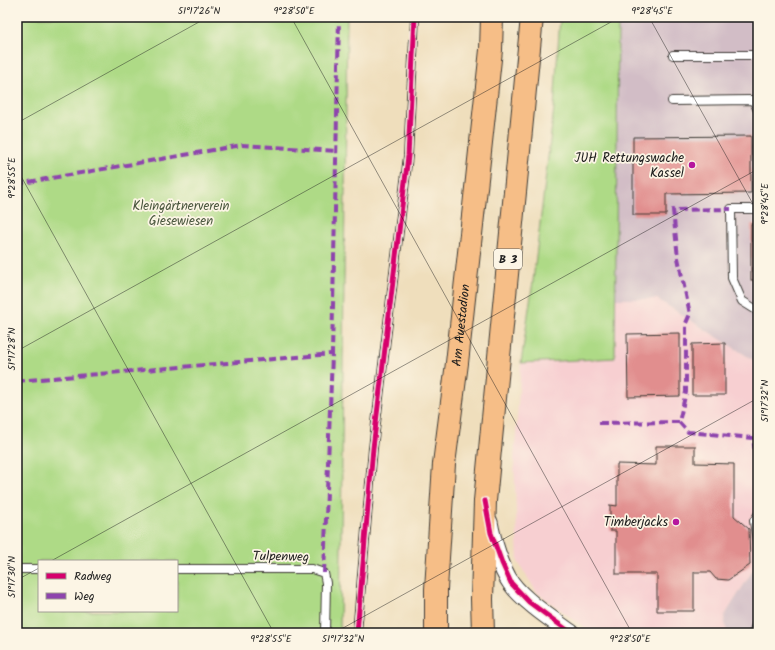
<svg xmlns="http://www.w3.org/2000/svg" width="775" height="650" font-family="Kalam,sans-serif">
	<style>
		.built { fill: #f7cfd1 }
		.industrial { fill: #d2bdc6 }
		.green { fill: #aeda86; stroke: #657b51; fill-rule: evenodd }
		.building { fill: #e18e8e }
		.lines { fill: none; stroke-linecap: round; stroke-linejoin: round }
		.lane-casing { stroke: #3c3934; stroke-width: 10 }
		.street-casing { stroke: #3c3934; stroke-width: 19 }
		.primary-casing { stroke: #3c3934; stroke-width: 24 }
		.lane { stroke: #fff; stroke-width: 8 }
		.street { stroke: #fff; stroke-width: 17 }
		.primary { stroke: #f6be87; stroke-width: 22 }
		.quiet { stroke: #8e44ad; stroke-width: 4; stroke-dasharray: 8 4; stroke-linecap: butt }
		.cycleway-casing { stroke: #fcf5e5; stroke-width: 8 }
		.cycleway { stroke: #d6006c; stroke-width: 5 }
		.ticks { fill: none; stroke: #1c1c1c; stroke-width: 1; stroke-opacity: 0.45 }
		.poi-dot { fill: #b5179e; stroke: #fcf5e5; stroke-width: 1.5 }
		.labels { text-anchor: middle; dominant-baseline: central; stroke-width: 3.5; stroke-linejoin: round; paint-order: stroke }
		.shield { fill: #fcf5e5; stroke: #5f5d58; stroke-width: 1 }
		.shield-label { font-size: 12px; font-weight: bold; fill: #1c1c1c }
		.poi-label { font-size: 13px; fill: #1c1c1c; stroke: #fcf5e5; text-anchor: end }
		.park-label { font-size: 13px; fill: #48553c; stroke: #fcf5e5 }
		.street-label { font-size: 13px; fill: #1c1c1c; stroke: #fcf5e5 }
		.neatline { fill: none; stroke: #1c1c1c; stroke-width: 1.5 }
		.ticks-label { font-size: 10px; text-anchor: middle; fill: #1c1c1c }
	</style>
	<rect width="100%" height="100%" fill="#fcf5e5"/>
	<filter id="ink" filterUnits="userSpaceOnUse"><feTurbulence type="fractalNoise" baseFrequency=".025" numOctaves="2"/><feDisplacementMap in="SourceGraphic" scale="8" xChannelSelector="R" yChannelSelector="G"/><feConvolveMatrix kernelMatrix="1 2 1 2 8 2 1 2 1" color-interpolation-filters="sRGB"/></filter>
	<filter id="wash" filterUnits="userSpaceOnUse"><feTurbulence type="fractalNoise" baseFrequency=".012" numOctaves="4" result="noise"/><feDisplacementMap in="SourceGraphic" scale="16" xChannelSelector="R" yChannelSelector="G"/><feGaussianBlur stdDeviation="0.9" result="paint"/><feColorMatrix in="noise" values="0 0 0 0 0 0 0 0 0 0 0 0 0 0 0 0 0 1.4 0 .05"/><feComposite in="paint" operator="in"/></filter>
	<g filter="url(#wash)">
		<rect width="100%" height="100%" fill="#efdebc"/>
		<polygon class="built" points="615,299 657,299 758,363 758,562 724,617 727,633 592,633 537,593 518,562 514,460 521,363 615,358"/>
		<g class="industrial">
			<polygon points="604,17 758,17 758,363 657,299 615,299 618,26"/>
			<polygon points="758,562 758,633 727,633 724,617"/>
		</g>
		<g class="green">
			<path d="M17,17H347L340,633H17ZM39,561H177V611H39Z"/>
			<polygon points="560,17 604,17 618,26 615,358 521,363 533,281 554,108"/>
		</g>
		<g id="blocks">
			<g class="building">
				<polygon points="751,136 751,193 666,194 666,215 633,215 633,137"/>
				<rect x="751" y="224" width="7" height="56"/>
				<polygon points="680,333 680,396 628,397 627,334"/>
				<polygon points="725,343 725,395 692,395 692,344"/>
				<polygon points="656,446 695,446 695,463 734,464 734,516 749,529 750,565 728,580 716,579 710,572 694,572 694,611 657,611 657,574 616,574 616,531 610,531 610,505 617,506 617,464 656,465"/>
			</g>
		</g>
	</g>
	<g filter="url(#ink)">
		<use href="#blocks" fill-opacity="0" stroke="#3c3934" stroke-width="1"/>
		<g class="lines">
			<g class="lane-casing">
				<g id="lane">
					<polyline points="673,55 758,55"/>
					<polyline points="672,101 753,100 758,110"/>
					<polyline points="758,209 731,209 732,278 742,301 758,311"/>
					<polyline points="758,515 754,521 758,548"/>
					<polyline points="17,569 39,569"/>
					<polyline points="177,569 312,569 324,573 326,583 325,633"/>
					<polyline points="357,633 373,448 408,156 415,17"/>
					<polyline points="753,633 758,620"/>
				</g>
			</g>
			<g class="street-casing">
				<path id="street" d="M489,522C492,539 501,569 511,583C524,601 553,620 571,633"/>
			</g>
			<g class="primary-casing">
				<g id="primary">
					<path id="s1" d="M436,633V589L444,464L457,363L491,50L492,17"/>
					<polyline points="483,633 482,599 485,501 532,17"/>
				</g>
			</g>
			<use href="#lane" class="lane"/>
			<use href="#street" class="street"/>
			<use href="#primary" class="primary"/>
			<g class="quiet">
				<polyline points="17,184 242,145 337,151"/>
				<polyline points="17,381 332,354"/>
				<polyline points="679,422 688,432 753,438 755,452 758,456"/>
				<polyline points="599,423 679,422 686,392 686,323 690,314 678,258 673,210 731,209"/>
				<polyline points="324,573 332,354 339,17"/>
			</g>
			<g class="cycleway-casing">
				<g id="cycleway">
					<polyline points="485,501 491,533 502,563 511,583 529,602 571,633"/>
					<polyline points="357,633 373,448 408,156 415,17"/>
				</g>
			</g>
			<use href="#cycleway" class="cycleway"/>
		</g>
	</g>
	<path class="ticks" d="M291,17L632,633M649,17L758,213M17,123L208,17M17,169L274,633M17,351L620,17M51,561L758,169M17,580L39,568M334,633L758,398M746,633L758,626"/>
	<g class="poi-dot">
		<circle cx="692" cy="165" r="4"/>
		<circle cx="676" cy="522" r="4"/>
	</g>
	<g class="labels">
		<rect class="shield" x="494" y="249" width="28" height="20" rx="3"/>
		<g class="shield-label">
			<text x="508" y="259">B 3</text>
		</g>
		<g class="poi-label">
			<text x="684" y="158">JUH Rettungswache<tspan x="684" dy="15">Kassel</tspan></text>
			<text x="668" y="522">Timberjacks</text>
		</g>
		<g class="park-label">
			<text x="181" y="206">Kleingärtnerverein<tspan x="181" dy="15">Giesewiesen</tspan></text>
		</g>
		<g class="street-label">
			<text stroke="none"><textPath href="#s1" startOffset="309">Am Auestadion</textPath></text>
			<text transform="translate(281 557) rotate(1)">Tulpenweg</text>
		</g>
	</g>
	<rect width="775" height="650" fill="none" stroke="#fcf5e5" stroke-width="44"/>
	<rect x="38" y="560" width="140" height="52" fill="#fcf5e5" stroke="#a29e95"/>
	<rect x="46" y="573" width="20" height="6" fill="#d6006c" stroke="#a29e95"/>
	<text x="74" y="580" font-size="12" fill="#1c1c1c">Radweg</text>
	<rect x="46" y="593" width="20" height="6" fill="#8e44ad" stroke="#a29e95"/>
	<text x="74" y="600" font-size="12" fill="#1c1c1c">Weg</text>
	<rect x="22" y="22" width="731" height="606" class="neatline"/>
	<g class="ticks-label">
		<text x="199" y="14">51°17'26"N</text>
		<text x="294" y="14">9°28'50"E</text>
		<text x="652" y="14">9°28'45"E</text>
		<text transform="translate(11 178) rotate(-90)" y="4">9°28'55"E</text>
		<text transform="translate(764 204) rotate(-90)" y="4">9°28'45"E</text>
		<text transform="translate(11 349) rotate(-90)" y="4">51°17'28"N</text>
		<text transform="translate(764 401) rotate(-90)" y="4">51°17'32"N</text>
		<text transform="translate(11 577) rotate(-90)" y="4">51°17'30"N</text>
		<text x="271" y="642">9°28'55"E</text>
		<text x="343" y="642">51°17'32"N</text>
		<text x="630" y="642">9°28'50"E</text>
	</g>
</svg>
